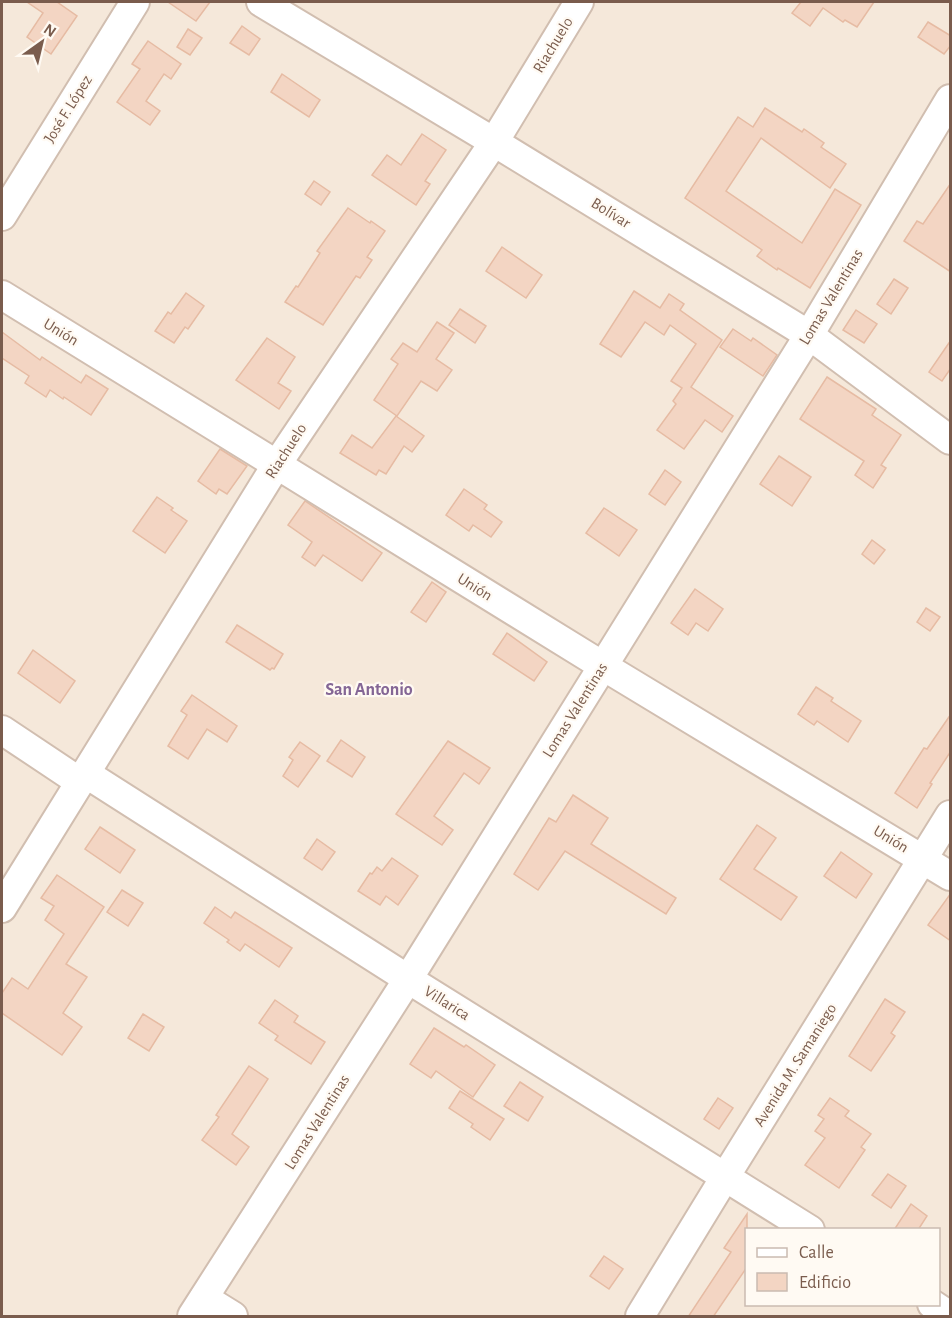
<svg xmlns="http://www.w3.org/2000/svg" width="952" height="1318" font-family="'Alegreya Sans',sans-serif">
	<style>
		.residential { fill: #f5e8da; fill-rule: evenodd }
		.building { fill: #f3d5c3; stroke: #e6bba3; stroke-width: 1.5 }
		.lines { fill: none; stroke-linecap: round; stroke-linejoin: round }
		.minor-casing { stroke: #d1beb0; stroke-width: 32 }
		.minor { stroke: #fff; stroke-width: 28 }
		.labels { text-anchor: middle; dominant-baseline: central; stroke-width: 4.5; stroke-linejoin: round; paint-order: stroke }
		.street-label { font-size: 16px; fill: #7a5c4d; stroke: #fffaf3 }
		.neighbourhood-label { font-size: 18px; font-weight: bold; fill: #846695; stroke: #fffaf3 }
	</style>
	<rect width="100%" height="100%" fill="#fdf6ec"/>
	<path class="residential" d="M2,2H950V1316H2ZM746,1230H938V1304H746Z"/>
	<g class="building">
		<polygon points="27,2 57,2 77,16 51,54 27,37 43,13"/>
		<polygon points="168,2 210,2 196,21"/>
		<polygon points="801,2 874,2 857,27 845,20 843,22 823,8 810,26 792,13"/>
		<polygon points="928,22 951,36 951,45 944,54 918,37"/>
		<polygon points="242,26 260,39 249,55 230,43"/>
		<polygon points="188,29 202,38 190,55 177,47"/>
		<polygon points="148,41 181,64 171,79 164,74 146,101 160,111 150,125 117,102 140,69 132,64"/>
		<polygon points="282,74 320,100 309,117 271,92"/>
		<polygon points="765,108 802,132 804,129 824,143 821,147 846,164 830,188 761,138 726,191 802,243 835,189 861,205 810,288 778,268 777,270 757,256 762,250 685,198 738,117 753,127"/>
		<polygon points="422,134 446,150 425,181 430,184 416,205 372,175 387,155 401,165"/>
		<polygon points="314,181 330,192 321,205 305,194"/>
		<polygon points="951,183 951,272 904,241 917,221 923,224"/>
		<polygon points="348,208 370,223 371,221 385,231 367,257 372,260 360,278 356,276 323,325 285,302 296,286 298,287 320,253 317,251"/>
		<polygon points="502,247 542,275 526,298 486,271"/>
		<polygon points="894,279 908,288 891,314 877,304"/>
		<polygon points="634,291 660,308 669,294 684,304 680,310 722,340 691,387 733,416 722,432 705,420 684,449 657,430 676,404 673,401 682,388 671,381 696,344 670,325 664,335 645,322 621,357 600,344"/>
		<polygon points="186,293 204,306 188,329 185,327 174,343 155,331 168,312 171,314"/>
		<polygon points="460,309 486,326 475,343 449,325"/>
		<polygon points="856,310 877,324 864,343 843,330"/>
		<polygon points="437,322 454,333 436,359 452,370 437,391 421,381 397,416 374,400 398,364 391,359 403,343 417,352"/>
		<polygon points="733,329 751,341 753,338 777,355 763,376 720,347"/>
		<polygon points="2,332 40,360 42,357 81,383 86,375 108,389 91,415 64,397 63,399 50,390 46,397 25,383 29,376 2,358"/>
		<polygon points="267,338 295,357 278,383 291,391 279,409 236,380"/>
		<polygon points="951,340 951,368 942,381 929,372"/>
		<polygon points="827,377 876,409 872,415 901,435 881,465 886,468 873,488 855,475 864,461 800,419"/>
		<polygon points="396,416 424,436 412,452 404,446 386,474 379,470 376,475 340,453 352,435 372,448"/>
		<polygon points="220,449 247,466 227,494 219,489 216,494 198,481"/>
		<polygon points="779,456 811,477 792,506 760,484"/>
		<polygon points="665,470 681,482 665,505 649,494"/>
		<polygon points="464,489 487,505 484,509 502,522 491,537 473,525 469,531 446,515"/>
		<polygon points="157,497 173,508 171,510 187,521 165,553 133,531"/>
		<polygon points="305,501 382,553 362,581 323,555 315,566 302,557 312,542 288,525"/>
		<polygon points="604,508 637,530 619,556 586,533"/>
		<polygon points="872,540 885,550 874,564 862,554"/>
		<polygon points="432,582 446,592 426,622 411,612"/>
		<polygon points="695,589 723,609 708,631 696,623 688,635 671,623"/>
		<polygon points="926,608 940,617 930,631 917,622"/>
		<polygon points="237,625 283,654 274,669 272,668 270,670 226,642"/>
		<polygon points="507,633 547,662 534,681 493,654"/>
		<polygon points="33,650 75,681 60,703 18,673"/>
		<polygon points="816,687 833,698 831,701 861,721 848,742 817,721 814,725 798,714"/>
		<polygon points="192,695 237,726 227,742 207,729 188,759 168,746 187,715 181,711"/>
		<polygon points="951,714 951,751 930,783 932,784 917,808 895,793 924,748 927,749"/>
		<polygon points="341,740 365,757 352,777 327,761"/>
		<polygon points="448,741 490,768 479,784 464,773 434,816 453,830 442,845 396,814"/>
		<polygon points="300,742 320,756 298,787 283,776 293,760 289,757"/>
		<polygon points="573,795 608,818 591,844 676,898 666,914 565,851 538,890 514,874 549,818 556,822"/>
		<polygon points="757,825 776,838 754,869 797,897 781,920 720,879"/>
		<polygon points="100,827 135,850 120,873 85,849"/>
		<polygon points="317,839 335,852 322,870 304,858"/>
		<polygon points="841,852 872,874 856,898 824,876"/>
		<polygon points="392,858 418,876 398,905 386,896 380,905 358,891 370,873 372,874 377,867 382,871"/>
		<polygon points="57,875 104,907 66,964 87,977 63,1013 82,1027 62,1055 2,1013 2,993 12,978 28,989 64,934 45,920 54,906 41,898"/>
		<polygon points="122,890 143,903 128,926 107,912"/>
		<polygon points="951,893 951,941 928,925"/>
		<polygon points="215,907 231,918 235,912 292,948 279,967 245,944 240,951 227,942 229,940 204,923"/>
		<polygon points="885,999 905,1012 891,1033 895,1036 871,1071 849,1056"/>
		<polygon points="275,1000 298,1016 294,1022 325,1042 311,1064 275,1040 278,1036 259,1023"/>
		<polygon points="143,1014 164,1027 149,1051 128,1038"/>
		<polygon points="434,1028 464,1047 466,1045 495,1065 473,1097 436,1071 431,1078 410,1064"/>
		<polygon points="249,1066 268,1079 232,1134 249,1147 236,1165 202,1140 219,1117 216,1115"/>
		<polygon points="520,1082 543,1097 528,1121 504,1106"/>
		<polygon points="460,1091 504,1119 490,1140 471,1127 473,1124 449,1108"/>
		<polygon points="718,1098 733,1108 719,1129 704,1119"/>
		<polygon points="830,1098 849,1111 845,1116 871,1134 861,1147 865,1150 839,1188 805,1165 825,1138 815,1131 824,1119 818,1115"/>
		<polygon points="888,1174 906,1186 891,1208 872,1195"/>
		<polygon points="911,1204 927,1216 918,1230 894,1230"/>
		<polygon points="747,1214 747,1267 713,1317 688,1317 731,1252 724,1248"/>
		<polygon points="604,1256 623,1269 609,1289 590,1276"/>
	</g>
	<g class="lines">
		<g class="minor-casing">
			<g id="minor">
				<polyline points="261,2 494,142 809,335 950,440"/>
				<polyline points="2,216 135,2"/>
				<polyline points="2,295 603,666 950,876"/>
				<polyline points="2,730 80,782"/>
				<polyline points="85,773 408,979 810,1230"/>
				<polyline points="2,908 277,464 494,142 579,2"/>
				<polyline points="204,1298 233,1316"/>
				<polyline points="932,1304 950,1316"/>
				<polyline points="192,1316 408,979 603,666 809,335 950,99"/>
				<polyline points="640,1316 725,1177 950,815"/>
			</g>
		</g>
		<use href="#minor" class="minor"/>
	</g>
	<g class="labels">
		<g class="street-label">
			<text transform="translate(553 45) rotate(-59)">Riachuelo</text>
			<text transform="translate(68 109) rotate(-58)">José F. López</text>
			<text transform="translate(611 213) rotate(32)">Bolívar</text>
			<text transform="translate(831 297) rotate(-59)">Lomas Valentinas</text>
			<text transform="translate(61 332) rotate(31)">Unión</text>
			<text transform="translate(286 451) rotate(-57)">Riachuelo</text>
			<text transform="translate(475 587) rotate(32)">Unión</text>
			<text transform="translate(575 710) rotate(-58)">Lomas Valentinas</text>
			<text transform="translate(891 839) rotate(31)">Unión</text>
			<text transform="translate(447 1003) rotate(32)">Villarica</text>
			<text transform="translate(795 1065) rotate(-58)">Avenida M. Samaniego</text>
			<text transform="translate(317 1122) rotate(-58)">Lomas Valentinas</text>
		</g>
		<g class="neighbourhood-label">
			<text x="369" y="690">San Antonio</text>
		</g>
	</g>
	<rect width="952" height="1318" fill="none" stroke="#7a5c4d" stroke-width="6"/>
	<rect x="745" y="1228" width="195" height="78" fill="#fffaf3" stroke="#cabbb1" stroke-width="1.5"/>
	<rect x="757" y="1248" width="30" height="9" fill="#ffffff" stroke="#cabbb1" stroke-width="1.5"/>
	<text x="799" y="1258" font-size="18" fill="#7a5c4d">Calle</text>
	<rect x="757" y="1273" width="30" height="18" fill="#f3d5c3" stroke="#cabbb1" stroke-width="1.5"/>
	<text x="799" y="1288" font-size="18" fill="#7a5c4d">Edificio</text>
	<g transform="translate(42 42) rotate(34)" stroke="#fffaf3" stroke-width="4.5" paint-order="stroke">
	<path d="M0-4.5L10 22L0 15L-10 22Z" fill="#7a5c4d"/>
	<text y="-9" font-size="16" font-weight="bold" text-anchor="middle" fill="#7a5c4d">N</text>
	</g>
</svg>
